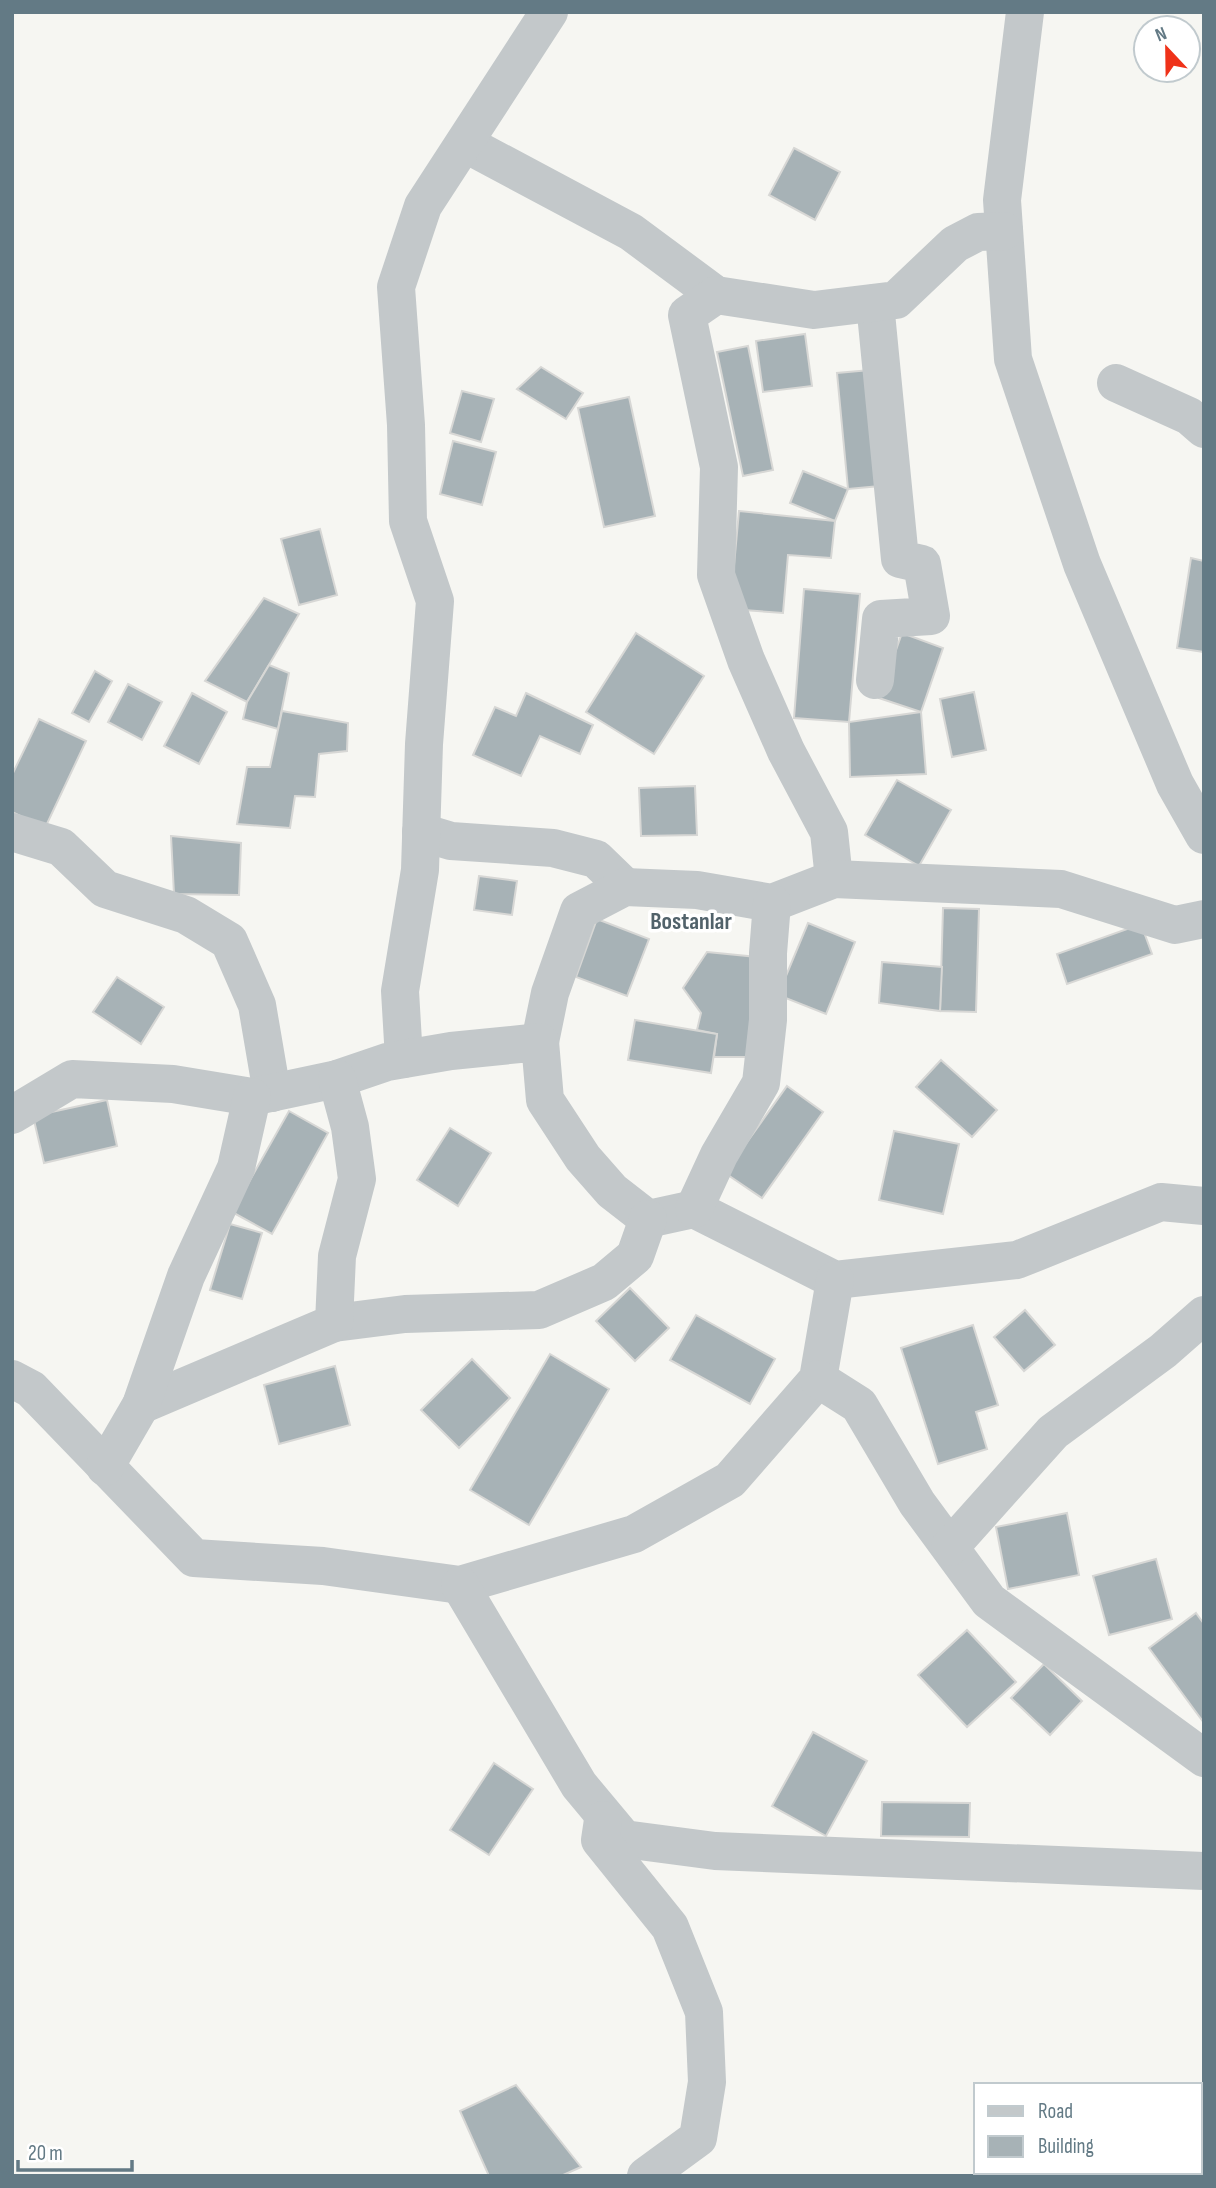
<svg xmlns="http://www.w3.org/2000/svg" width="1216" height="2188" font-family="'Sofia Sans Condensed',sans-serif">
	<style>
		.building { fill: #a7b2b6; stroke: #d7d7d5; stroke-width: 2 }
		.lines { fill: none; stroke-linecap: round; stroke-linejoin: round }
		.minor { stroke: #c3c8ca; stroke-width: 38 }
		.labels { text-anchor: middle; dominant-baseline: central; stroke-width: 7; stroke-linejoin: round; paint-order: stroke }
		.quarter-label { font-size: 24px; font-weight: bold; fill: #51626a; stroke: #fff }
	</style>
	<rect width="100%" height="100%" fill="#f6f6f2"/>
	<g class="building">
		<polygon points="794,148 840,172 815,220 769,195"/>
		<polygon points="805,334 812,386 763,392 756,341"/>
		<polygon points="748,346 773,470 743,476 717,352"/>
		<polygon points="541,367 583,393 566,419 517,389"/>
		<polygon points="870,370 880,486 848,489 837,373"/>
		<polygon points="462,391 494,399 481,442 450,433"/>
		<polygon points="629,397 655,516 604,527 578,408"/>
		<polygon points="453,441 496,452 482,505 440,494"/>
		<polygon points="803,471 848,489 835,521 790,503"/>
		<polygon points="739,511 835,521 831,558 788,555 783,613 730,609"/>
		<polygon points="320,529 337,595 299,605 281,539"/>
		<polygon points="1191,558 1204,561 1204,652 1177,648"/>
		<polygon points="804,589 860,594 849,722 794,718"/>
		<polygon points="264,598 299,614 247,702 205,681"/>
		<polygon points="636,633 704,676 654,754 586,712"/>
		<polygon points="902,633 943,648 921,712 879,698"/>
		<polygon points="269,665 289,673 278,729 243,719 247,702"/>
		<polygon points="95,671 112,681 89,722 72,713"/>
		<polygon points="128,684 162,702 142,740 108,722"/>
		<polygon points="974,692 986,750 952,757 940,699"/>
		<polygon points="192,693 227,712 199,764 164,746"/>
		<polygon points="526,693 593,725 580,754 540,736 521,776 473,755 495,707 516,716"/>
		<polygon points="282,711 348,723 347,751 319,754 315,797 295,796 290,828 237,824 247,767 270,767"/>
		<polygon points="921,712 926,774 850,777 849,722"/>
		<polygon points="39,719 86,741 45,828 12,812 12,775"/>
		<polygon points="897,780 951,810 919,866 865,835"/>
		<polygon points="695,786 697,835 641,836 639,788"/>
		<polygon points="171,836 241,843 239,895 174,894"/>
		<polygon points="479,876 517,881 512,915 474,910"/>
		<polygon points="943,908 979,909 976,1012 940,1011"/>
		<polygon points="597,919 649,939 627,996 576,977"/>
		<polygon points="808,923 855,942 826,1014 778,995"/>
		<polygon points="1141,924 1152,954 1067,984 1057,954"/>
		<polygon points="707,952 757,957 748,1057 714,1057 717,1034 697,1030 701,1013 683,988"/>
		<polygon points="882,962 942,967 940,1011 879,1003"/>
		<polygon points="117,977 164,1007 141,1044 93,1012"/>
		<polygon points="635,1020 717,1034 711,1073 628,1060"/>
		<polygon points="941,1060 997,1110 972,1137 916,1087"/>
		<polygon points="787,1086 823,1112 762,1198 725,1173"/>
		<polygon points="107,1100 117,1146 44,1163 33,1116"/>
		<polygon points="289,1111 328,1133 272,1234 232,1212"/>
		<polygon points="450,1128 491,1153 458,1206 417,1180"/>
		<polygon points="894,1131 959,1144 943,1214 879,1200"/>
		<polygon points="230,1224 262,1233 242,1299 210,1290"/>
		<polygon points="630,1288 669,1328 635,1361 596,1321"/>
		<polygon points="1025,1310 1055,1345 1024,1371 994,1337"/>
		<polygon points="696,1315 775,1359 750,1404 670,1360"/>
		<polygon points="973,1325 998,1405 976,1412 987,1449 938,1464 901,1348"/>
		<polygon points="550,1354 609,1389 529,1525 470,1490"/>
		<polygon points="472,1359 510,1398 459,1448 421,1410"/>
		<polygon points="335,1366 350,1425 279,1444 264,1385"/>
		<polygon points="1067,1513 1079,1575 1008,1589 996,1527"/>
		<polygon points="1156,1559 1172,1619 1109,1635 1093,1576"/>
		<polygon points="1196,1613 1204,1624 1204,1723 1149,1648"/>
		<polygon points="967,1630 1016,1682 967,1727 918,1675"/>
		<polygon points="1044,1664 1082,1701 1050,1735 1011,1698"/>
		<polygon points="813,1732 867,1761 826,1836 772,1806"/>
		<polygon points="494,1763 533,1789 489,1855 450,1830"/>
		<polygon points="882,1802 970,1803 969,1837 881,1836"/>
		<polygon points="516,2085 581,2167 561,2176 489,2176 460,2111"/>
	</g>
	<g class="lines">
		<g class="minor">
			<polyline points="1025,12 1002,200 1013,359 1082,564 1175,784 1204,835"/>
			<polyline points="466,144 631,232 716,295"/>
			<polyline points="1116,383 1189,416 1204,429"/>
			<polyline points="875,680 881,619 931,616 922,564 900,559 875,303"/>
			<polyline points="12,832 61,847 105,889 186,915 229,941 257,1005 272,1093"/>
			<polyline points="421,832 451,841 553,848 596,859 625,887"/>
			<polyline points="834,879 829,832 786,751 746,660 716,575 719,467 687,315 716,295 814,310 896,300 955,244 978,232 1004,231"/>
			<polyline points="540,1042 550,993 579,911 625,887 697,890 772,903 834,879 1061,889 1175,925 1204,919"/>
			<polyline points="404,1059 400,991 420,870 424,744 435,601 408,521 406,425 396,287 423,206 549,12"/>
			<polyline points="12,1115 72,1079 173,1084 252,1097 337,1079 387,1062 451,1051 540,1042 545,1100 583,1158 612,1191 648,1219 694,1209 835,1280 1017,1260 1161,1202 1204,1206"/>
			<polyline points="694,1209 719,1155 761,1083 768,1020 768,953 772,903"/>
			<polyline points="334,1323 405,1314 539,1310 604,1282 635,1256 648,1219"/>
			<polyline points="12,1379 31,1389 194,1558 323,1566 460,1585 634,1534 730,1480 818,1379 835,1280"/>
			<polyline points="818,1379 859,1405 917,1503 989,1601 1204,1758"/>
			<polyline points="141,1405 334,1323 337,1256 357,1179 350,1127 337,1079"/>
			<polyline points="105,1467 141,1405 186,1276 236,1168 252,1097"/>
			<polyline points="950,1547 1053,1432 1163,1351 1204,1315"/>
			<polyline points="460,1585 579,1785 624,1839 715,1851 1204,1871"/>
			<polyline points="603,1820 600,1840 670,1927 704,2012 707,2082 698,2138 646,2176"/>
		</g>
	</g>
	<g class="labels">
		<g class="quarter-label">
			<text x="691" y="921">Bostanlar</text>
		</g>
	</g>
	<rect width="1216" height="2188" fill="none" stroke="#637a85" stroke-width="28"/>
	<rect x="974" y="2083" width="228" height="91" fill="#ffffff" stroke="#c1cace" stroke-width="2"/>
	<rect x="988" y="2106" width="35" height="10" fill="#c3c8ca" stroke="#c1cace" stroke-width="2"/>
	<text x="1038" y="2118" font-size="21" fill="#637a85">Road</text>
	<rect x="988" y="2136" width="35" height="21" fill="#a7b2b6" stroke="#c1cace" stroke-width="2"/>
	<text x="1038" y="2153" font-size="21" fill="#637a85">Building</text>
	<g transform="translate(1167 49) rotate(338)"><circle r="33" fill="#ffffff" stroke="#c1cace" stroke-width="2"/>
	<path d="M0-5L12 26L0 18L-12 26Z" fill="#ef3219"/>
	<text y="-10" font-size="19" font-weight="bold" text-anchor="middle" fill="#637a85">N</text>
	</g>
	<path d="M18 2160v10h114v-10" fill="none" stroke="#637a85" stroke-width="3.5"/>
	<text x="28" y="2160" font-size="21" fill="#637a85" stroke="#ffffff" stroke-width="5" paint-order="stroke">20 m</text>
</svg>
